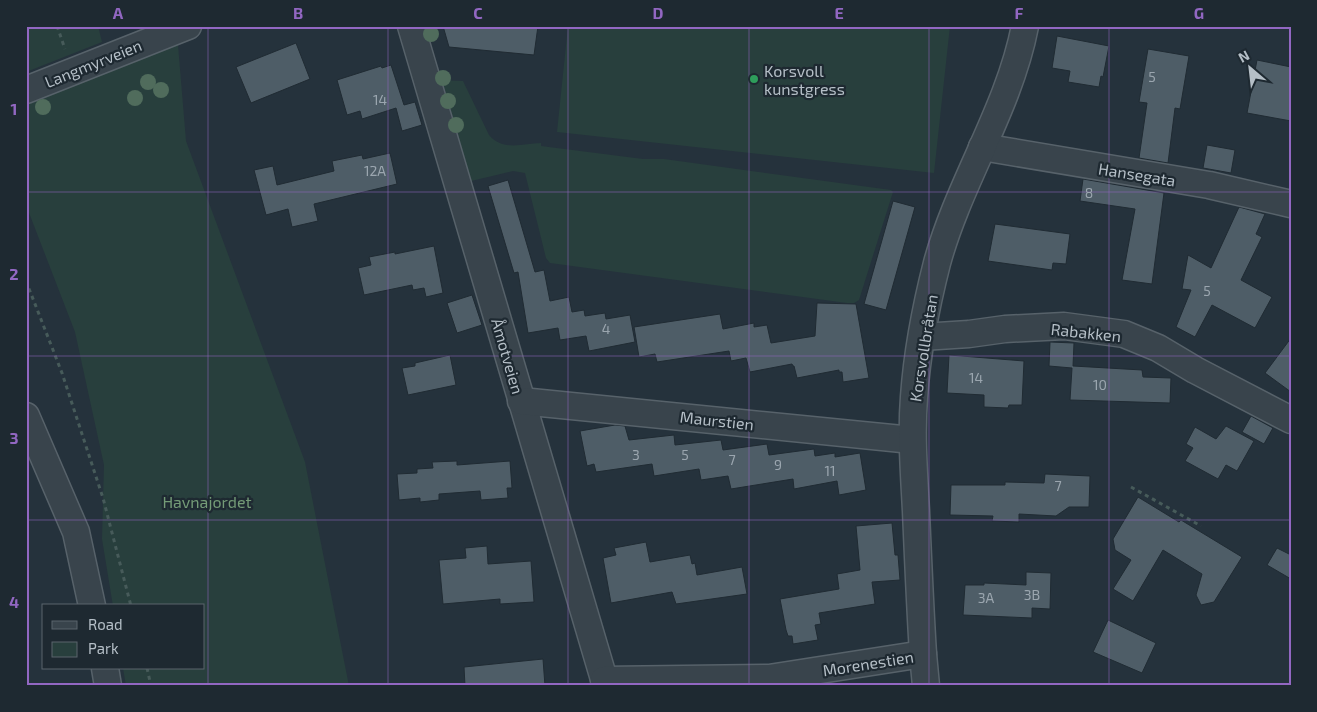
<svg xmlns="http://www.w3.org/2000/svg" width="1317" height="712" font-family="'Exo 2',sans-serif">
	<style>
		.green { fill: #283f3d }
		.building { fill: #4e5d67; stroke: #202b33 }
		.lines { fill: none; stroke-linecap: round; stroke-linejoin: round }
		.minor-casing { stroke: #57626a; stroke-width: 29 }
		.path { stroke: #475b5a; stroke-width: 3; stroke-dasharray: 4 4; stroke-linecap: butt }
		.minor { stroke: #39444c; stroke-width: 26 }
		.tree { fill: #506c5c }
		.grid { fill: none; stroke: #9267c2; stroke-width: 1; stroke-opacity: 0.55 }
		.leisure-dot { fill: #2e9e5b; stroke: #1e2931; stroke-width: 2 }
		.labels { text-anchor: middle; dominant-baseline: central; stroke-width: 4.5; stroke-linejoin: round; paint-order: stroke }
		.number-label { font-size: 14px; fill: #9ba6af }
		.street-label { font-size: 16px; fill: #b5bfc7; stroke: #1e2931 }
		.poi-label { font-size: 16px; fill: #b5bfc7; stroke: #1e2931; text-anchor: start }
		.park-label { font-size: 16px; fill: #749b77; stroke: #1e2931 }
		.neatline { fill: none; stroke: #9267c2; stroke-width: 2 }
		.grid-label { font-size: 16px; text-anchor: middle; font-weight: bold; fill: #9267c2 }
	</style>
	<rect width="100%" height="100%" fill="#25323c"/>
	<g class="green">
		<polygon points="26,26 98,26 102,42 26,72"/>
		<polygon points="568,26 950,26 934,173 557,132"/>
		<polygon points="178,45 186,141 305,462 349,686 126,686 123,668 204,668 204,606 113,606 102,539 104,465 75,332 26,205 26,105 110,68"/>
		<path d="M437,80L463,81L489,135C502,151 522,144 541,143V146L643,159H664L891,190L893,192L859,300L854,303H847L550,263L546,258L525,173L513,171L467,182Z"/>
	</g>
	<g class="building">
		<polygon points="443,26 538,26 534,55 449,47"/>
		<polygon points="1057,36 1109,46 1103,77 1101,76 1099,87 1068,82 1070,71 1052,68"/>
		<polygon points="296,43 310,79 251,103 236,67"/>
		<polygon points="1148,49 1189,56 1180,109 1175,108 1168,163 1139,158 1147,103 1139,102"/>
		<polygon points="1257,60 1291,67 1291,121 1247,113"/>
		<polygon points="391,65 404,105 415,102 422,125 402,131 396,108 362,119 360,111 347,115 337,80 381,66 382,68"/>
		<polygon points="1207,145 1235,150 1231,173 1203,168"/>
		<polygon points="390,153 397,184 314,204 318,221 292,227 288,209 266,215 254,170 273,166 277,185 334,171 332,161 362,155 363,159"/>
		<polygon points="1083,179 1164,193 1152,284 1122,280 1135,209 1080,201"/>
		<polygon points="508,180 535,272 544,270 550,301 569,297 572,312 584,310 585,316 605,313 606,319 630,315 635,342 589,351 586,336 560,340 558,328 528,333 518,272 514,273 488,186"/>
		<polygon points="893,201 915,207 886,310 864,304"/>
		<polygon points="1239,207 1265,214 1256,234 1262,237 1241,280 1272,297 1255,328 1212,305 1195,337 1176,327 1191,290 1182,289 1188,255 1211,268"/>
		<polygon points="995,224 1070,234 1066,264 1053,263 1052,270 988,261"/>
		<polygon points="434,246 443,293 426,297 424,288 413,290 412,285 364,295 358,268 371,265 369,257 395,252 395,254"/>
		<polygon points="472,295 482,325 457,333 447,303"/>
		<polygon points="817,303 856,304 869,378 843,382 842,372 839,372 839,370 797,378 794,366 793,366 792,364 750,372 746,358 731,361 729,351 657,362 655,354 639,357 634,327 720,314 723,329 754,323 754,327 767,325 771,343 815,336"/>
		<polygon points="1291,338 1291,392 1265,373"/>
		<polygon points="1050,342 1074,343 1073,366 1142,370 1143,377 1171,378 1170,403 1070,400 1072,368 1049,366"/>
		<polygon points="450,355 456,385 408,395 402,368 415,366 415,363"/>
		<polygon points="949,355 1024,361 1022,405 1009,405 1008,408 984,407 984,395 947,393"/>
		<polygon points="1251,416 1273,428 1264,444 1242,432"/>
		<polygon points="615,425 625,426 629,440 674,435 675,445 721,440 723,450 767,444 769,455 814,449 815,456 835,453 835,457 860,453 866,490 839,495 837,481 794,489 793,479 731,489 728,476 701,480 699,469 654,476 652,464 596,472 594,464 587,466 580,431"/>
		<polygon points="1226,426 1254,441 1237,471 1226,465 1218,479 1185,461 1193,448 1186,444 1195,427 1216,439"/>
		<polygon points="457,461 457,465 510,461 512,488 507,488 508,498 481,500 480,491 439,494 439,500 420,502 420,498 399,500 397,474 417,473 417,469 433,468 432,462"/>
		<polygon points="1045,474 1090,476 1089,507 1069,507 1056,516 1019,514 1019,522 992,521 993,516 950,515 951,485 1005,485 1005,482 1044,483"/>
		<polygon points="1138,497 1179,522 1181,520 1242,557 1214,602 1201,605 1196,595 1202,574 1163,550 1133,601 1113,589 1131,560 1115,550 1113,539"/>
		<polygon points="892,523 895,555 898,555 900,580 872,582 875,604 819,613 821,624 815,625 818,640 793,644 792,636 788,636 786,630 780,599 839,589 837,574 860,570 856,526"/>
		<polygon points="646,542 650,562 690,555 692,564 695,563 697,575 742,567 747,594 676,604 672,592 611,603 603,558 616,555 614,548"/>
		<polygon points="487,546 488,564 531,561 534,602 500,604 500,599 443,604 439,560 466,558 465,548"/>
		<polygon points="1277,548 1291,555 1291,579 1267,565"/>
		<polygon points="1026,572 1051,573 1050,609 1032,608 1032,618 963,615 965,585 984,585 984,583 1026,585"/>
		<polygon points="1108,620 1156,643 1142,673 1093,652"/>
		<polygon points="543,659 545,686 465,686 464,667"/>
	</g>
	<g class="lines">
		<g class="minor-casing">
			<g id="minor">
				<polyline points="411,26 606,686"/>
				<polyline points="26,90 188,26"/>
				<polyline points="982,147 1209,185 1291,204"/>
				<polyline points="922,337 969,334 1005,329 1064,326 1124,334 1158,348 1195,370 1291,420"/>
				<polyline points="521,401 912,440"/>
				<polyline points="26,416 76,532 92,606"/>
				<polyline points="105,668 108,686"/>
				<polyline points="604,680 769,678 923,654"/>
				<path d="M926,686L923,654C920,606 918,558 916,511C914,473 911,435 914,397C917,354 926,306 937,263C959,182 1009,109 1025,26"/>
			</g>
		</g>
		<g class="path">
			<polyline points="57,26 65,49"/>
			<polyline points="26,281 62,373 103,498 131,606"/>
			<polyline points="1131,487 1201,526"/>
			<polyline points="147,668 151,686"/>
		</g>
		<use href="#minor" class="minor"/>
	</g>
	<g class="tree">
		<circle cx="431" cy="34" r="8"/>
		<circle cx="443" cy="78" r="8"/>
		<circle cx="148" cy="82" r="8"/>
		<circle cx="161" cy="90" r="8"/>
		<circle cx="135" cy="98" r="8"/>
		<circle cx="448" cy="101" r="8"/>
		<circle cx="43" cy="107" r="8"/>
		<circle cx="456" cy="125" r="8"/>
	</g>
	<path class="grid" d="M208,26V686M388,26V686M568,26V686M749,26V686M929,26V686M1109,26V686M26,192H1291M26,356H1291M26,520H1291"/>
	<circle class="leisure-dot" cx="754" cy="79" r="5"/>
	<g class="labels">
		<g class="number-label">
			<text x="1152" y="76">5</text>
			<text x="380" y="99">14</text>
			<text x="375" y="170">12A</text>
			<text x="1089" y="192">8</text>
			<text x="1207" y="290">5</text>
			<text x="606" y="328">4</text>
			<text x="976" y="377">14</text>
			<text x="1100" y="384">10</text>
			<text x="636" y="454">3</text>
			<text x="685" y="454">5</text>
			<text x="732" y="459">7</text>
			<text x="778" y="464">9</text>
			<text x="830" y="470">11</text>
			<text x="1058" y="485">7</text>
			<text x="1032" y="594">3B</text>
			<text x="986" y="597">3A</text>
		</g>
		<g class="street-label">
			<text transform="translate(93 63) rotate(-22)">Langmyrveien</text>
			<text transform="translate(1137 174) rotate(9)">Hansegata</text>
			<text transform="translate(1086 332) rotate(6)">Rabakken</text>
			<text transform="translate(923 348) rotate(-81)">Korsvollbråtan</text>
			<text transform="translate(508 356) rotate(74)">Åmotveien</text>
			<text transform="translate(717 420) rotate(6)">Maurstien</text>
			<text transform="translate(868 663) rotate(-9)">Morenestien</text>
		</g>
		<g class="poi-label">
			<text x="764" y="70">Korsvoll<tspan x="764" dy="18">kunstgress</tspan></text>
		</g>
		<g class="park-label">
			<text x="207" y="501">Havnajordet</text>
		</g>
	</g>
	<rect width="1317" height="712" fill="none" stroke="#1e2931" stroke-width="55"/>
	<rect x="42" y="604" width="162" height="65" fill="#1e2931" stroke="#5a656d"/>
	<rect x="52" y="621" width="25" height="8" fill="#39444c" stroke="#5a656d"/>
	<text x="88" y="630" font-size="15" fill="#b5bfc7">Road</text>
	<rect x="52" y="642" width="25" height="15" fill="#283f3d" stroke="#5a656d"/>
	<text x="88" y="654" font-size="15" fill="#b5bfc7">Park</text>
	<g transform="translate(1250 68) rotate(332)" stroke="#1e2931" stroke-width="4" paint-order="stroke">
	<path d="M0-4L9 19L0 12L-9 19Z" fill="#b5bfc7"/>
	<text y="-8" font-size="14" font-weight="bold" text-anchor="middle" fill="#b5bfc7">N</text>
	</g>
	<rect x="28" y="28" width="1262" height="656" class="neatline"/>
	<g class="grid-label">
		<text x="118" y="19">A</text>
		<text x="298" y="19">B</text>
		<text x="478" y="19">C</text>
		<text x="658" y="19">D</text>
		<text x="839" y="19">E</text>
		<text x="1019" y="19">F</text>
		<text x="1199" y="19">G</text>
		<text x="14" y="115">1</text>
		<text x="14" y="280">2</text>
		<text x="14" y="444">3</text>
		<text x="14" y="608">4</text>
	</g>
</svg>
